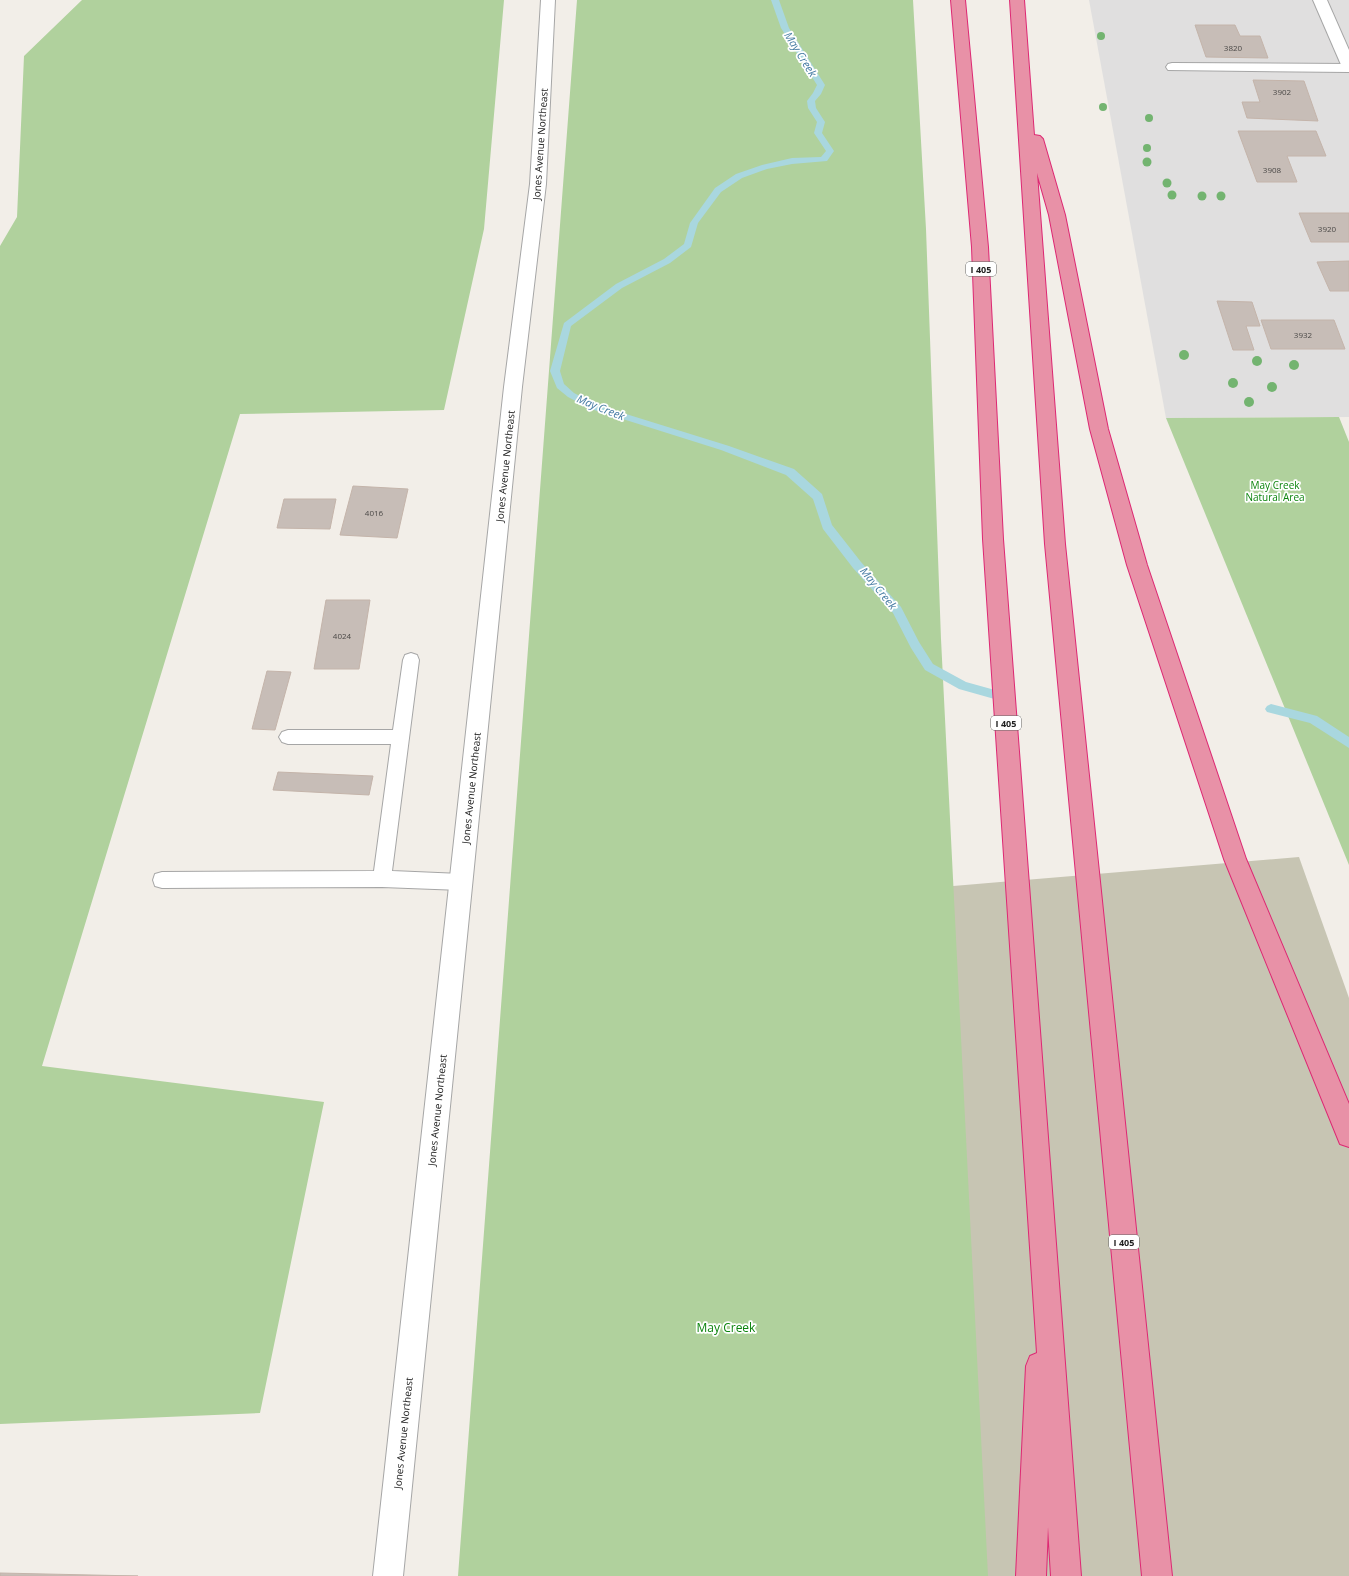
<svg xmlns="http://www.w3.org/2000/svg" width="1349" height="1576" font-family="'Open Sans',sans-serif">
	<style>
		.residential { fill: #e0dfdf }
		.construction { fill: #c7c5b3 }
		.forest { fill: #b0d19d }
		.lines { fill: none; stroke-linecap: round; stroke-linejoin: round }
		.stream { fill: #a9d7df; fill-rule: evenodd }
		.building { fill: #c7bdb7; stroke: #c4b4aa }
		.lane-casing { stroke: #a6a6a6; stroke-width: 2 }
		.street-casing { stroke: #a6a6a6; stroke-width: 2 }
		.highway-casing { stroke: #dd2873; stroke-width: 2 }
		.lane { fill: #fff; fill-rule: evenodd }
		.street { fill: #fff; fill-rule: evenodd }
		.highway { fill: #e891a7; fill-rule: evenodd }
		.tree { fill: #73b470 }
		.labels { text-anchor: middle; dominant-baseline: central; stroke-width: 3.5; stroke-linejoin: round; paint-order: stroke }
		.number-label { font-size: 8px; fill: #4b4947 }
		.shield { fill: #fff; stroke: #646464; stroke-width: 1 }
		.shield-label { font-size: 9px; font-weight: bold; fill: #222 }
		.street-label { font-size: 10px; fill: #222; stroke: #fff }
		.park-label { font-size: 10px; fill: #0b840d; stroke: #fff }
		.water-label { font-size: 11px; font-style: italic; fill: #467ba3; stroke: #fff }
		.near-park-label { font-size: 12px; fill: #0b840d; stroke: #fff }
	</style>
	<rect width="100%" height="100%" fill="#f2eee8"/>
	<polygon class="residential" points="1089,0 1349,0 1349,417 1166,418"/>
	<polygon class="construction" points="1299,857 1349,998 1349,1576 917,1576 906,890"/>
	<g class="forest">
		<polygon points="82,0 504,0 484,229 444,410 240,414 42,1066 324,1102 260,1413 0,1424 0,246 17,217 24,56"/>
		<polygon points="577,0 913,0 926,229 941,639 988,1576 458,1576"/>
		<polygon points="1339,417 1349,442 1349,865 1166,418"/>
	</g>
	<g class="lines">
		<g class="stream">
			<polygon points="771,0 779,0 789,28 825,85 821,94 815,101 816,108 825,122 822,133 834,151 827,161 792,164 767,169 742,178 721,192 698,223 691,247 670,263 622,288 571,326 560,371 564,384 574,393 597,405 729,446 794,469 822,494 832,525 861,562 901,607 919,642 933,664 966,682 1002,692 1004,695 1002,698 998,700 959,689 925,670 911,648 893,613 853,568 823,529 813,499 786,475 721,450 591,409 568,397 557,388 550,371 564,323 616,284 664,259 684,244 690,223 715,188 736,174 762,165 792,158 821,157 826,151 814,133 817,122 808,108 807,101 813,93 817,85 781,28"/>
			<polygon points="1271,704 1317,716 1349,737 1349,748 1310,723 1267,712 1265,709 1267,706"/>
		</g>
	</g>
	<g class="building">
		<polygon points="1195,25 1235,25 1240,36 1260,36 1268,58 1206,57"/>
		<polygon points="1253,80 1304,81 1318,121 1247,118 1242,102 1260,102"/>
		<polygon points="1238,131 1316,131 1326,156 1287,156 1297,182 1257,182"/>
		<polygon points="1299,213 1349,213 1349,242 1311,242"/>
		<polygon points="1349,261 1349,291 1330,291 1317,262"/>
		<polygon points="1217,301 1252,302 1260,326 1246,326 1254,350 1233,350"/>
		<polygon points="1261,320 1334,320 1345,349 1271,349"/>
		<polygon points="353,486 408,489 397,538 340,535"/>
		<polygon points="284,499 336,499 330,529 277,528"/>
		<polygon points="326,600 370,600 359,669 314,669"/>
		<polygon points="267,671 291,672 275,730 252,729"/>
		<polygon points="278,772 373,776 369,795 273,790"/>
		<polygon points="0,1573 138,1576 0,1576"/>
	</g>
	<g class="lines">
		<g class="lane-casing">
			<g id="lane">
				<polygon points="1172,63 1349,64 1349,72 1168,70 1166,67 1168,64"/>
				<polygon points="411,653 417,655 419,660 392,871 461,874 468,876 470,882 468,888 461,890 382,887 162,888 155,886 153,880 155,874 162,872 374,871 391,744 288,744 282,742 279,737 282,732 288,730 393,730 403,660 405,655"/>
			</g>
		</g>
		<g class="street-casing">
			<g id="street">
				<polygon points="541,0 555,0 546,184 522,387 403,1576 373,1576 504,387 530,184"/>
				<polygon points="1313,0 1327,0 1349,50 1349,71 1344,70 1342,67"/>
			</g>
		</g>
		<g class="highway-casing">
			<g id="highway">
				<polygon points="951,0 965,0 988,247 1003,539 1081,1576 1051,1576 1048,1527 1046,1576 1016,1576 1026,1366 1030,1356 1037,1353 983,539 972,247"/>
				<polygon points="1010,0 1024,0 1034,135 1040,136 1043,139 1065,215 1108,429 1147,565 1246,859 1349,1104 1349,1147 1340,1144 1224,859 1127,565 1090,429 1049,215 1037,173 1065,544 1172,1576 1142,1576 1045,544"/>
			</g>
		</g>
		<use href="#lane" class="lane"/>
		<use href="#street" class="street"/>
		<use href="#highway" class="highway"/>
	</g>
	<g class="tree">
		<circle cx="1101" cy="36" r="4"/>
		<circle cx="1103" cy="107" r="4"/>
		<circle cx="1149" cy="118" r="4"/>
		<circle cx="1147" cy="148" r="4"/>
		<circle cx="1147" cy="162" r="4.5"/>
		<circle cx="1167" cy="183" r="4.5"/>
		<circle cx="1172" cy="195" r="4.5"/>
		<circle cx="1202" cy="196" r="4.5"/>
		<circle cx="1221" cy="196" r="4.5"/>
		<circle cx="1184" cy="355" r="5"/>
		<circle cx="1257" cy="361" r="5"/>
		<circle cx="1294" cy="365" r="5"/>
		<circle cx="1233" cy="383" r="5"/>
		<circle cx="1272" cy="387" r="5"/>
		<circle cx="1249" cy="402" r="5"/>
	</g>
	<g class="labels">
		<g class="number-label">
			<text x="1233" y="47">3820</text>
			<text x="1282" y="91">3902</text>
			<text x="1272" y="169">3908</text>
			<text x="1327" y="228">3920</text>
			<text x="1303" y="334">3932</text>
			<text x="374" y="512">4016</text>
			<text x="342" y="635">4024</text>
		</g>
		<g class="shield">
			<rect x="966" y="262" width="30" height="14" rx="3"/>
			<rect x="991" y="716" width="30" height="14" rx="3"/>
			<rect x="1109" y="1235" width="30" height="14" rx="3"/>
		</g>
		<g class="shield-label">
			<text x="981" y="269">I 405</text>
			<text x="1006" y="723">I 405</text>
			<text x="1124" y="1242">I 405</text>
		</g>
		<g class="street-label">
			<text transform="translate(540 144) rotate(-86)">Jones Avenue Northeast</text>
			<text transform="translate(505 466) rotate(-84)">Jones Avenue Northeast</text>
			<text transform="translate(471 788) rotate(-84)">Jones Avenue Northeast</text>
			<text transform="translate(437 1110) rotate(-84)">Jones Avenue Northeast</text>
			<text transform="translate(403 1433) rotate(-84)">Jones Avenue Northeast</text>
		</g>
		<g class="park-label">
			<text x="1275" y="485">May Creek<tspan x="1275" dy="12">Natural Area</tspan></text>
		</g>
		<g class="water-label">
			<text transform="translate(801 54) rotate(58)">May Creek</text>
			<text transform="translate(601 407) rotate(22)">May Creek</text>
			<text transform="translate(879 588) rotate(51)">May Creek</text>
		</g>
		<g class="near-park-label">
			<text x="726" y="1327">May Creek</text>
		</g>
	</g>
</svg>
